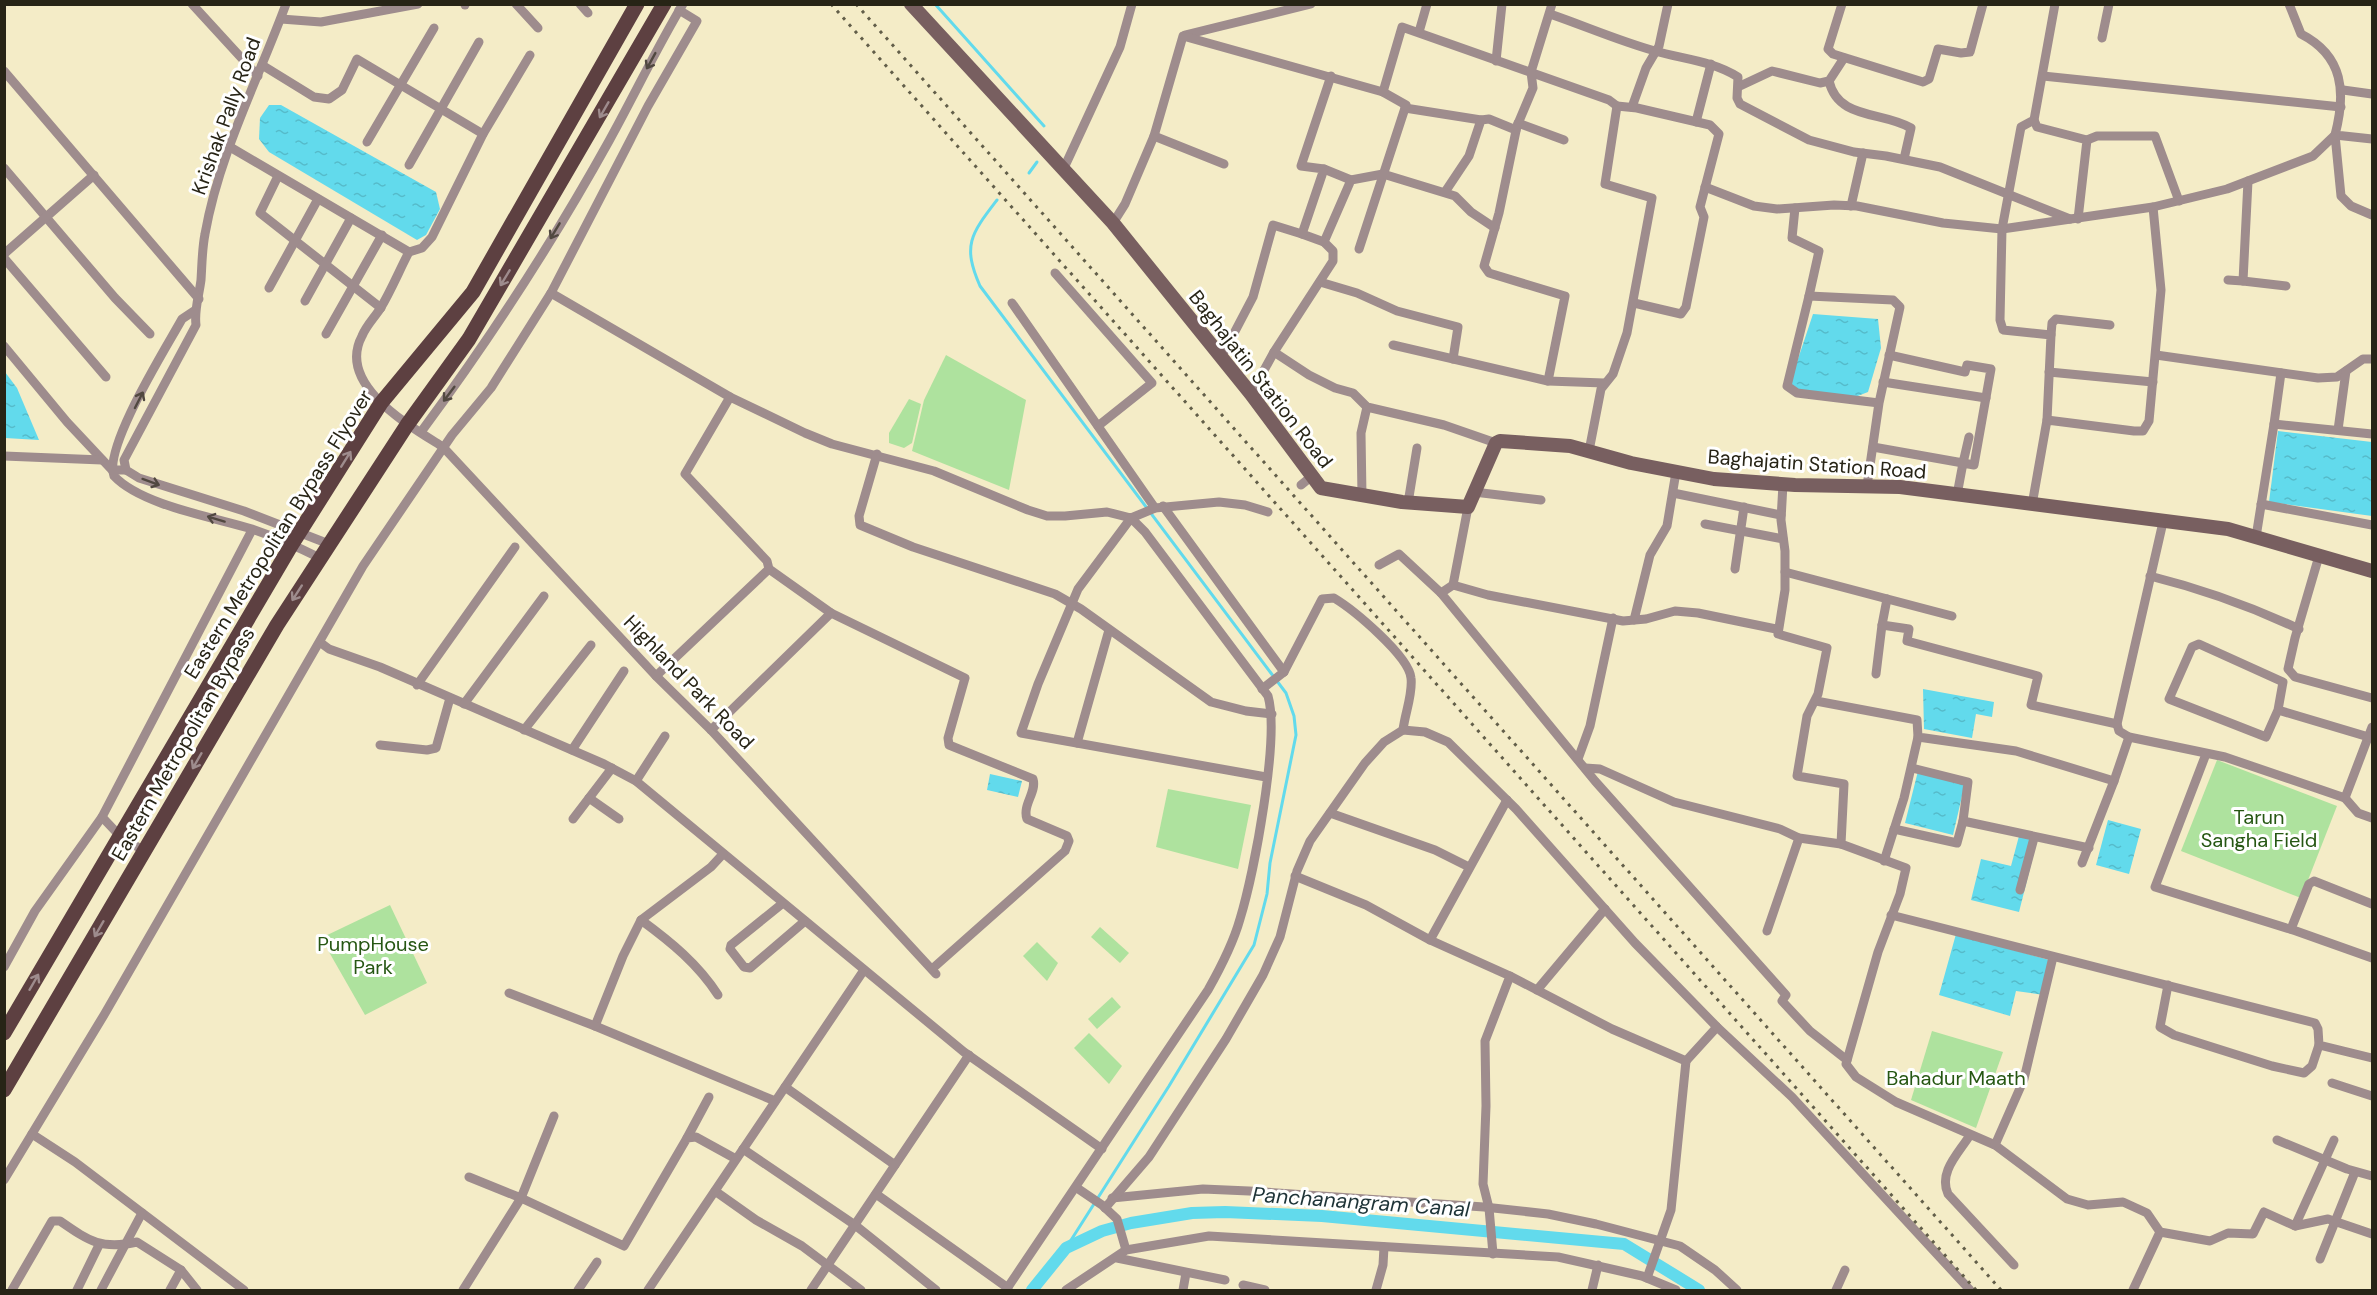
<svg xmlns="http://www.w3.org/2000/svg" width="2377" height="1295" font-family="'DM Sans',sans-serif">
	<style>
		.park { fill: #aee29e }
		.water { fill: url(#water-ripples) }
		.lines { fill: none; stroke-linecap: round; stroke-linejoin: round }
		.stream { stroke: #62daec; stroke-width: 3 }
		.canal { stroke: #62daec; stroke-width: 12 }
		.street { stroke: #9e8c8d; stroke-width: 9 }
		.secondary { stroke: #785f60; stroke-width: 14 }
		.primary { stroke: #5d4041; stroke-width: 15 }
		.rail { stroke: #625e49; stroke-width: 3; stroke-dasharray: 3 6; stroke-linecap: butt }
		.oneway { stroke: #514840 }
		.oneway2 { stroke: #9e8c8d }
		.labels { text-anchor: middle; dominant-baseline: central; stroke-width: 6; stroke-linejoin: round; paint-order: stroke }
		.street-label { font-size: 20px; fill: #272416; stroke: #fff }
		.park-label { font-size: 20px; fill: #265713; stroke: #fff }
		.water-label { font-size: 21px; font-style: italic; fill: #1e3337; stroke: #fff }
	</style>
	<defs>
		<pattern id="water-ripples" width="26" height="14" patternUnits="userSpaceOnUse" patternTransform="scale(1.5)"><rect width="26" height="14" fill="#62daec"/><path d="M2 4q2-2 4 0t4 0M15 11q2-2 4 0t4 0" fill="none" stroke="#55bbca"/></pattern>
	</defs>
	<rect width="100%" height="100%" fill="#f4ecc7"/>
	<g class="park">
		<polygon points="946,355 1026,400 1009,490 912,451 924,400"/>
		<polygon points="909,399 921,404 912,443 904,448 889,443 889,433"/>
		<polygon points="2217,760 2337,806 2301,898 2181,851"/>
		<polygon points="1168,789 1251,805 1238,869 1156,847"/>
		<polygon points="390,905 427,983 365,1015 321,938"/>
		<polygon points="1100,927 1129,953 1120,963 1091,937"/>
		<polygon points="1037,942 1058,963 1047,981 1023,956"/>
		<polygon points="1112,997 1121,1007 1097,1029 1088,1019"/>
		<polygon points="1932,1031 2003,1052 1976,1128 1911,1100"/>
		<polygon points="1089,1033 1122,1066 1109,1084 1074,1048"/>
	</g>
	<g class="water">
		<polygon points="269,105 281,105 436,192 440,209 426,235 417,240 269,152 259,139 260,118"/>
		<polygon points="1813,314 1878,319 1881,348 1868,392 1850,399 1793,392 1789,386"/>
		<polygon points="5,372 17,388 39,440 5,438"/>
		<polygon points="2278,431 2372,442 2372,516 2269,502"/>
		<polygon points="1923,689 1994,702 1992,717 1976,714 1972,738 1924,729"/>
		<polygon points="1918,771 1965,783 1953,835 1905,823"/>
		<polygon points="990,774 1022,781 1018,797 987,790"/>
		<polygon points="2108,820 2141,829 2129,874 2096,865"/>
		<polygon points="2019,836 2037,841 2019,912 1971,900 1981,859 2011,866"/>
		<polygon points="1956,934 2053,961 2044,995 2016,991 2010,1016 1939,995"/>
	</g>
	<g class="lines">
		<g class="stream">
			<polyline points="935,4 1044,126"/>
			<polyline points="1029,173 1037,162"/>
			<path d="M997,200C971,234 962,245 980,286L1286,693L1294,716L1296,735L1270,863L1267,894L1254,945L1169,1086L1066,1248"/>
		</g>
		<polyline class="canal" points="1032,1290 1066,1248 1102,1231 1131,1223 1192,1213 1225,1212 1322,1216 1624,1244 1699,1290"/>
		<g class="street">
			<polyline points="192,4 258,76"/>
			<path d="M286,4C258,80 219,154 205,234C202,249 202,265 201,280C199,296 194,310 196,325L124,460L126,470L139,478L244,511L329,544"/>
			<polyline points="516,4 538,28"/>
			<polyline points="580,4 588,13"/>
			<polyline points="1842,4 1828,49 1833,54 1923,82 1929,79 1938,49 1961,53 1970,52 1983,4"/>
			<path d="M2289,4L2301,34C2344,56 2346,93 2335,135L2372,139"/>
			<polyline points="465,5 465,4"/>
			<path d="M1550,14C1585,26 1619,41 1655,51C1683,59 1713,61 1738,77L1737,98L1740,104L1809,140L1854,152L1886,156L1940,167L2070,219"/>
			<polyline points="281,19 321,22 418,4"/>
			<polyline points="1419,32 1427,4"/>
			<polyline points="1185,35 1311,4"/>
			<polyline points="2102,38 2109,4"/>
			<polyline points="1496,61 1502,4"/>
			<polyline points="262,65 314,97 329,99 342,90 357,59 483,134"/>
			<polyline points="4,71 199,299"/>
			<polyline points="2043,76 2341,107"/>
			<path d="M1829,81C1838,120 1882,111 1911,128L1904,159"/>
			<polyline points="1740,86 1772,71 1820,83 1829,81 1844,58"/>
			<polyline points="2343,90 2372,94"/>
			<polyline points="1617,106 1637,108 1710,125 1719,134 1700,207 1704,217 1686,307 1681,314 1634,303"/>
			<polyline points="1632,107 1646,68 1659,46 1668,4"/>
			<polyline points="1405,108 1481,120"/>
			<polyline points="2034,120 2037,127 2087,140 2078,219"/>
			<polyline points="1696,122 1711,64"/>
			<polyline points="1518,123 1564,140"/>
			<polyline points="1154,136 1224,164"/>
			<polyline points="2087,140 2097,136 2155,136 2179,201"/>
			<polyline points="367,142 434,28"/>
			<path d="M230,147L409,252C399,271 391,291 380,309C374,318 366,326 362,336C336,385 410,426 443,447L656,676L711,730L936,974"/>
			<polyline points="409,165 479,42"/>
			<polyline points="4,168 115,298 150,334"/>
			<polyline points="1064,168 1120,47 1132,4"/>
			<polyline points="1324,169 1351,180"/>
			<polyline points="278,176 260,213 381,308"/>
			<polyline points="2248,181 2243,281 2286,286"/>
			<polyline points="1705,187 1754,206 1777,209 1834,205 1857,206 1943,223 2002,229 2153,207 2161,290 2149,421 2143,431 2134,431 2047,420 2032,505"/>
			<polyline points="1445,192 1469,156 1481,120 1489,119 1516,130"/>
			<polyline points="1851,206 1863,153"/>
			<polyline points="2153,207 2227,189 2313,156 2335,135 2341,196 2351,206 2372,215"/>
			<polyline points="1795,208 1792,238 1819,251 1809,296"/>
			<polyline points="1113,223 1125,204 1154,136 1183,36 1383,92 1402,27 1609,100 1617,106 1605,184 1652,198 1627,333 1613,374 1601,389 1589,451"/>
			<polyline points="1302,234 1324,242"/>
			<polyline points="1359,249 1406,105 1383,92"/>
			<polyline points="409,252 422,248 432,237 483,134 530,55"/>
			<polyline points="4,254 94,175"/>
			<polyline points="4,258 106,377"/>
			<polyline points="1055,273 1152,383 1098,426"/>
			<polyline points="2228,280 2243,281"/>
			<polyline points="1320,282 1357,293 1397,311 1458,327 1453,359"/>
			<polyline points="269,288 318,199"/>
			<polyline points="551,293 730,397 805,433 832,444 934,471 1028,510 1047,516 1065,516 1107,512 1131,518 1155,508 1219,502 1245,505 1268,512"/>
			<polyline points="305,301 351,218"/>
			<polyline points="1012,303 1155,508"/>
			<path d="M194,311L182,319C166,348 103,448 114,476C141,505 213,517 252,529C276,537 298,547 320,558"/>
			<polyline points="326,334 382,235"/>
			<polyline points="2051,335 2052,323 2056,319 2110,325"/>
			<polyline points="1393,345 1548,381 1604,383"/>
			<polyline points="4,346 67,422 112,470 126,470"/>
			<polyline points="1274,352 1309,375 1335,388 1353,393 1367,407 1444,425 1496,443"/>
			<polyline points="1889,355 1965,372 1967,365 1991,369 1974,465 1963,463 1957,495"/>
			<polyline points="2156,355 2318,378 2337,377 2363,359 2372,359"/>
			<polyline points="1221,358 1253,297 1273,225 1302,234 1324,169 1301,166 1331,76"/>
			<polyline points="2049,372 2153,382"/>
			<polyline points="1548,381 1565,296 1489,273 1484,266 1499,213 1517,126 1533,88 1531,72 1552,4"/>
			<polyline points="1883,382 1986,398"/>
			<polyline points="1251,394 1274,352 1333,261 1333,251 1324,242 1351,180 1383,174 1455,196 1471,212 1495,228"/>
			<path d="M730,397L685,474L767,561L769,569L831,613L965,678L948,738L949,745L1033,779C1037,792 1022,805 1027,819L1067,836L1069,841L1065,851L932,969"/>
			<polyline points="2047,420 2051,335 2003,330 2000,320 2002,229 2021,127 2034,120 2055,4"/>
			<polyline points="2274,424 2281,373"/>
			<polyline points="2338,430 2346,371"/>
			<path d="M421,432C489,340 553,242 609,141C634,96 656,49 683,4"/>
			<polyline points="1873,447 1963,463 1969,437"/>
			<polyline points="877,454 859,516 860,525 913,547 1055,594 1081,609 1211,702 1246,711 1272,714"/>
			<polyline points="4,456 102,460"/>
			<polyline points="1783,484 1781,520 1785,551 1785,590 1778,634 1827,648 1818,694 1807,716 1797,776 1844,784 1841,844 1906,868 1900,894 1878,952 1846,1064 1856,1077 1896,1102 1995,1145 2067,1199 2088,1205 2123,1202 2147,1213 2160,1232 2133,1290"/>
			<polyline points="1301,485 1312,476"/>
			<polyline points="1867,486 1879,403 1900,307 1893,300 1809,296 1787,386 1797,393 1879,403"/>
			<polyline points="1474,492 1541,500"/>
			<polyline points="1673,493 1781,515"/>
			<polyline points="1362,496 1361,433 1367,407"/>
			<polyline points="1408,503 1417,448"/>
			<polyline points="2261,504 2372,525"/>
			<polyline points="1163,506 1284,672"/>
			<polyline points="1468,507 1453,585 1488,595 1623,621 1646,619 1675,611 1698,613 1776,629"/>
			<polyline points="2163,522 2117,724 2119,731 2129,737 2225,757 2345,798 2372,727"/>
			<polyline points="1705,524 1783,539"/>
			<polyline points="2256,537 2274,424 2372,434"/>
			<polyline points="2319,556 2295,638 2288,669 2295,677 2372,698"/>
			<polyline points="1379,565 1399,554 1441,593"/>
			<polyline points="1735,569 1744,507"/>
			<polyline points="1785,572 1952,616"/>
			<path d="M2150,576C2202,589 2250,606 2299,629"/>
			<polyline points="1453,585 1441,593 1595,781 1786,995 1782,1001 1810,1031 1847,1060"/>
			<polyline points="1887,599 1882,625 1909,629 1907,641 2038,676 2031,705 2117,724"/>
			<polyline points="1634,620 1650,555 1667,526 1676,472"/>
			<polyline points="321,643 329,649 380,667 604,764 636,781 964,1052 1102,1149"/>
			<polyline points="1876,674 1882,625"/>
			<polyline points="656,676 769,569"/>
			<polyline points="417,685 515,547"/>
			<path d="M1262,689L1284,672L1322,599L1334,598C1354,610 1409,656 1411,678C1413,694 1405,713 1403,730"/>
			<polyline points="1816,701 1917,720 1918,737 2016,751 2114,781 2129,737"/>
			<polyline points="464,704 544,596"/>
			<polyline points="2278,710 2283,682 2199,644 2192,647 2169,699 2266,737 2278,710 2372,738"/>
			<polyline points="524,730 591,645"/>
			<polyline points="711,730 831,613"/>
			<polyline points="1077,743 1109,630"/>
			<polyline points="380,745 427,750 436,748 450,698"/>
			<polyline points="572,750 624,671"/>
			<polyline points="2206,754 2155,887 2296,931 2372,958"/>
			<polyline points="1578,759 1590,726 1613,618"/>
			<polyline points="1585,768 1600,769 1674,802 1780,829 1799,838 1841,844"/>
			<polyline points="1912,768 1968,782 1963,821"/>
			<polyline points="636,781 665,736"/>
			<polyline points="589,798 619,819"/>
			<polyline points="2345,798 2358,813 2372,818"/>
			<polyline points="1330,813 1435,850 1469,867"/>
			<polyline points="102,817 120,836 144,851"/>
			<polyline points="573,819 612,768"/>
			<polyline points="1894,829 1957,843 1963,821 2089,848"/>
			<polyline points="723,854 711,867 641,920 623,956 595,1026 775,1101"/>
			<polyline points="1884,861 1904,798 1918,737"/>
			<polyline points="2082,863 2114,781"/>
			<polyline points="1295,876 1366,905 1430,940"/>
			<polyline points="2020,890 2034,838"/>
			<polyline points="783,903 731,945 730,949 744,967 750,968 805,921"/>
			<polyline points="1891,915 2315,1023 2318,1029 2319,1045 2372,1058"/>
			<path d="M641,920C671,942 698,964 718,995"/>
			<polyline points="2291,929 2309,884 2314,881 2372,904"/>
			<polyline points="1767,931 1799,838"/>
			<polyline points="4,967 35,911 102,817 252,530"/>
			<polyline points="1510,976 1612,1029 1686,1061 1671,1210 1647,1278"/>
			<polyline points="2168,985 2160,1027 2174,1035 2272,1066 2304,1073 2312,1066 2319,1045"/>
			<polyline points="1537,990 1605,909"/>
			<polyline points="509,993 595,1026"/>
			<polyline points="1686,1061 1717,1027"/>
			<polyline points="2332,1083 2372,1096"/>
			<polyline points="785,1087 895,1165"/>
			<polyline points="32,1134 75,1162 244,1290"/>
			<path d="M1970,1135C1959,1153 1938,1172 1948,1194L2014,1265"/>
			<polyline points="687,1138 709,1097"/>
			<polyline points="2277,1140 2347,1169 2372,1176"/>
			<polyline points="1995,1145 2024,1079 2053,957"/>
			<polyline points="743,1149 855,1225 936,1290"/>
			<polyline points="469,1177 521,1198 554,1116"/>
			<polyline points="4,1180 104,1015 363,566 452,435 491,388 551,293 648,106 697,21 679,10"/>
			<polyline points="1077,1188 1102,1205 1117,1219 1126,1250"/>
			<polyline points="715,1191 756,1220 802,1246 861,1290"/>
			<polyline points="876,1194 1008,1288"/>
			<polyline points="1112,1198 1203,1189 1249,1191 1484,1207 1548,1214 1596,1224 1680,1246 1715,1270 1737,1290"/>
			<polyline points="1105,1208 1149,1157 1226,1039 1263,975 1280,937 1297,871 1310,841 1365,763 1384,742 1403,730 1425,732 1448,742 1516,809 1635,943 1717,1027 1792,1097 1970,1290"/>
			<polyline points="2295,1226 2334,1140"/>
			<polyline points="2160,1232 2210,1241 2228,1233 2253,1234 2264,1212 2295,1226 2328,1219 2372,1234"/>
			<polyline points="1493,1254 1489,1208 1483,1184 1486,1106 1485,1041 1510,976 1430,940 1507,800"/>
			<polyline points="1117,1258 1225,1280"/>
			<polyline points="2320,1259 2355,1172"/>
			<polyline points="1243,1285 1265,1290"/>
			<path d="M12,1290L52,1221H60C89,1241 101,1250 137,1242L181,1270L197,1290"/>
			<polyline points="77,1290 99,1245"/>
			<polyline points="101,1290 142,1213"/>
			<polyline points="170,1290 181,1270"/>
			<polyline points="463,1290 521,1198 624,1246 687,1138 696,1137 736,1159"/>
			<polyline points="578,1290 597,1262"/>
			<polyline points="648,1290 864,970"/>
			<polyline points="811,1290 969,1055"/>
			<path d="M1006,1290L1208,990C1221,967 1233,944 1240,919C1254,873 1280,738 1268,696L1145,532L1131,518L1078,589L1038,684L1021,733L1266,777"/>
			<polyline points="1066,1290 1126,1250 1209,1236 1558,1257 1642,1276 1676,1290"/>
			<polyline points="1183,1290 1186,1273"/>
			<polyline points="1376,1290 1383,1265 1384,1247"/>
			<polyline points="1592,1290 1598,1265"/>
			<polyline points="1836,1290 1845,1270"/>
		</g>
		<polyline class="secondary" points="911,4 1113,223 1251,394 1321,488 1402,502 1468,507 1496,443 1500,441 1570,446 1631,463 1714,479 1795,485 1900,487 2228,529 2372,571"/>
		<g class="primary">
			<polyline points="4,1033 292,544 381,403 473,292 637,4"/>
			<polyline points="4,1090 277,625 407,425 469,339 664,4"/>
		</g>
		<g class="rail">
			<polyline points="831,4 1976,1290"/>
			<polyline points="856,4 2001,1290"/>
		</g>
	</g>
	<defs><path id="oneway-shaft" d="M-6 0H5M1.5-3L5.5 0L1.5 3" fill="none" stroke-width="1.6" stroke-linecap="round" stroke-linejoin="round" transform="scale(1.5)"/></defs>
	<g class="oneway">
		<use href="#oneway-shaft" transform="translate(651 61) rotate(119)"/>
		<use href="#oneway-shaft" transform="translate(555 231) rotate(121)"/>
		<use href="#oneway-shaft" transform="translate(449 394) rotate(127)"/>
		<use href="#oneway-shaft" transform="translate(139 400) rotate(-63)"/>
		<use href="#oneway-shaft" transform="translate(151 482) rotate(20)"/>
		<use href="#oneway-shaft" transform="translate(216 519) rotate(-163)"/>
	</g>
	<g class="oneway2">
		<use href="#oneway-shaft" transform="translate(604 110) rotate(120)"/>
		<use href="#oneway-shaft" transform="translate(505 278) rotate(121)"/>
		<use href="#oneway-shaft" transform="translate(346 459) rotate(-58)"/>
		<use href="#oneway-shaft" transform="translate(297 593) rotate(123)"/>
		<use href="#oneway-shaft" transform="translate(197 761) rotate(120)"/>
		<use href="#oneway-shaft" transform="translate(99 929) rotate(120)"/>
		<use href="#oneway-shaft" transform="translate(34 982) rotate(-60)"/>
	</g>
	<g class="labels">
		<g class="street-label">
			<text transform="translate(226 116) rotate(-70)">Krishak Pally Road</text>
			<text transform="translate(1261 379) rotate(52)">Baghajatin Station Road</text>
			<text transform="translate(1817 464) rotate(4)">Baghajatin Station Road</text>
			<text transform="translate(278 534) rotate(-58)">Eastern Metropolitan Bypass Flyover</text>
			<text transform="translate(689 682) rotate(46)">Highland Park Road</text>
			<text transform="translate(183 744) rotate(-60)">Eastern Metropolitan Bypass</text>
		</g>
		<g class="park-label">
			<text x="2259" y="817">Tarun<tspan x="2259" dy="23">Sangha Field</tspan></text>
			<text x="373" y="944">PumpHouse<tspan x="373" dy="23">Park</tspan></text>
			<text x="1956" y="1078">Bahadur Maath</text>
		</g>
		<g class="water-label">
			<text transform="translate(1361 1202) rotate(4)">Panchanangram Canal</text>
		</g>
	</g>
	<rect width="2377" height="1295" fill="none" stroke="#272416" stroke-width="12"/>
</svg>
